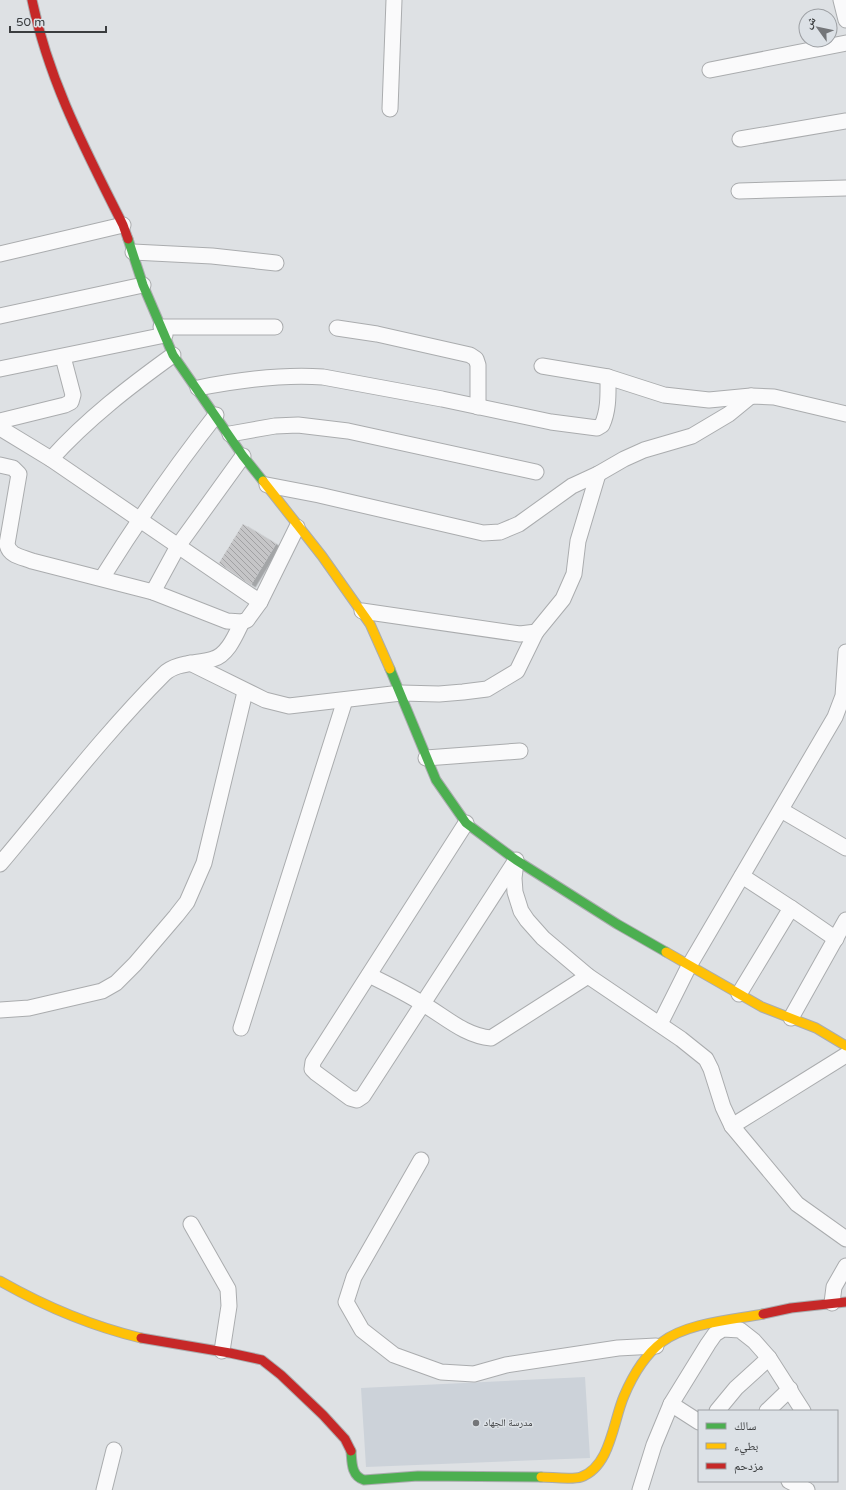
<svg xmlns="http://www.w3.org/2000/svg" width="846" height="1490" font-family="'Varela Round','Noto Naskh Arabic',sans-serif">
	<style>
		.built { fill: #ccd2d9 }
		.building { fill: url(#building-back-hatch); filter: url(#shadow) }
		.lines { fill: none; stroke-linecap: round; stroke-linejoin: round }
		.street-casing { stroke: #aaacae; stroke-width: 17 }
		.fast-casing { stroke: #aaacae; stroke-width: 11 }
		.slow-casing { stroke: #aaacae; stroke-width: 11 }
		.jam-casing { stroke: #aaacae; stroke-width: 11 }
		.street { stroke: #fafafb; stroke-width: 15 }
		.fast { stroke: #4caf50; stroke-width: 9 }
		.slow { stroke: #ffc107; stroke-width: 9 }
		.jam { stroke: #c62828; stroke-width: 9 }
		.poi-dot { fill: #747679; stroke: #dce1e6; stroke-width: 1.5 }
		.labels { text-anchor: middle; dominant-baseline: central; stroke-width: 3; stroke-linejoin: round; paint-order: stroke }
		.poi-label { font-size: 10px; fill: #3b3d3f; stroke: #dce1e6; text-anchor: start }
	</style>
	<defs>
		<pattern id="building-back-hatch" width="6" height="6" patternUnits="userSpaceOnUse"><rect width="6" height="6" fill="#c5c5c7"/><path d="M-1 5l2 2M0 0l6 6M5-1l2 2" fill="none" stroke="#a1a1a3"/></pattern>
		<filter id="shadow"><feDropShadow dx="4.5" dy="2.5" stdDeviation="0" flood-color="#0004"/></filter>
	</defs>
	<rect width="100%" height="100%" fill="#dee1e4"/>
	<polygon class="built" points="585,1377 590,1458 366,1467 361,1388"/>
	<polygon class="building" points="243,524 276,544 251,585 219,563"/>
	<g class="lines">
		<g class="street-casing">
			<g id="street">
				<polyline points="841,0 846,20"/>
				<polyline points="710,70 846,43"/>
				<polyline points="390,109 394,0"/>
				<polyline points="740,139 846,121"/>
				<polyline points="739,191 846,188"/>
				<polyline points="133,252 212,256 276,263"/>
				<polyline points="0,254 123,225"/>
				<polyline points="0,316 143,285"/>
				<polyline points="161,327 275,327"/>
				<polyline points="337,328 377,334 470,355 476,359 478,365 478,407"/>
				<polyline points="542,366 608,377 664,395 709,400 751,396 774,397 846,414"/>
				<polyline points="0,369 165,335"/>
				<path d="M198,388C238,380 281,374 323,377L442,399L551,422L597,428L602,425C609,410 608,393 608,377"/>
				<polyline points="0,421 65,405 71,402 73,395 63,357"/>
				<polyline points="0,428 51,459 260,602 297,527"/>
				<polyline points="230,434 275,426 298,425 348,431 536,472"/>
				<path d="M51,459C87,419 130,386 173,355"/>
				<path d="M0,465L13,468L19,474L7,544C9,556 22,557 32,561L153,592L227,621L242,622L247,620L260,602"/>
				<polyline points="267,485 319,495 483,533 500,532 519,524 572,486 598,474 624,459 644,450 692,436 729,414 751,396"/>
				<path d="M102,578C137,522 175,467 216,415"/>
				<polyline points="153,592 178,546 243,456"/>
				<polyline points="362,611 520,634 536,632 563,599 574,574 578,541 598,474"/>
				<polyline points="190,663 265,700 289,706 401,693 439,694 463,692 487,689 517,671 536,632"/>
				<polyline points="426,758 520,751"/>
				<polyline points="781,810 846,848"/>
				<polyline points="466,823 313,1062 312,1069 316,1073 350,1098 357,1100 363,1096 516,860"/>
				<polyline points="516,862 514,878 515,892 521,911 527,920 543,938 588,976 681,1039 706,1059 711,1069 723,1107 732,1126 797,1204 846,1239"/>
				<path d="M0,864C54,800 105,733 164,674C176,662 198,664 213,659C228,655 236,634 242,622"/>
				<polyline points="791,908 836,939"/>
				<path d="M369,975C387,984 406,993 423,1004C444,1016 465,1036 491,1038L588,976"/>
				<polyline points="739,994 791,908 742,876"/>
				<polyline points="0,1010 29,1008 102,991 116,983 135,964 176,916 187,902 204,863 245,692"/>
				<polyline points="791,1018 846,920"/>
				<polyline points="660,1024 689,966 835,717 843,696 846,652"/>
				<polyline points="241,1028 345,700"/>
				<polyline points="732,1126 846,1055"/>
				<polyline points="421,1160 354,1277 346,1302 362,1330 394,1355 441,1372 474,1374 506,1365 618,1348 656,1346"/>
				<polyline points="191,1224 228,1289 229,1306 222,1351"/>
				<polyline points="832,1303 834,1287 846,1266"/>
				<polyline points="671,1404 699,1422"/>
				<polyline points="717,1411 736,1388 769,1358"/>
				<polyline points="767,1411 790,1389"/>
				<polyline points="789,1481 807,1490"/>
				<polyline points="104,1490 114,1450"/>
				<polyline points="640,1490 654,1445 671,1404 708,1344 715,1334 723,1329 740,1330 754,1341 769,1358 803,1411"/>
			</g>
		</g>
		<g class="fast-casing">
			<g id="fast">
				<polyline points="128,239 143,285 173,355 243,456 263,481"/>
				<polyline points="390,669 436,780 466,823 516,860 617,924 666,952"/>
				<path d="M351,1451C352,1462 351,1476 364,1480L418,1476L541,1477"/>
			</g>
		</g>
		<g class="slow-casing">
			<g id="slow">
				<polyline points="263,481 322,556 370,624 390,669"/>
				<polyline points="666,952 762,1007 816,1028 846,1046"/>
				<path d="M0,1281C44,1306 91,1326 141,1338"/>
				<path d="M541,1477C551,1477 572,1480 581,1477C611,1466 613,1421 624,1396C632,1377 645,1355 662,1342C687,1323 731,1320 763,1314"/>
			</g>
		</g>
		<g class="jam-casing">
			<g id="jam">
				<path d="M32,0C49,82 86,151 123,225L128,239"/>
				<polyline points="763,1314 791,1308 846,1302"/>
				<polyline points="141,1338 230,1353 262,1360 281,1375 323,1415 345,1439 351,1451"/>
			</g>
		</g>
		<use href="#street" class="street"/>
		<use href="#fast" class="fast"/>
		<use href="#slow" class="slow"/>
		<use href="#jam" class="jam"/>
	</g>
	<circle class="poi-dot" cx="476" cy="1423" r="4"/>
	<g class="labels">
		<g class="poi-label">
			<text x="484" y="1423">مدرسة الجهاد</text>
		</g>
	</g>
	<rect x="698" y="1410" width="140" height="72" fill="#dce1e6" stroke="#9c9fa3"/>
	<rect x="706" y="1423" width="20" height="6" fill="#4caf50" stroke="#9c9fa3"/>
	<text x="734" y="1430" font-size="12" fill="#3b3d3f">سالك</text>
	<rect x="706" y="1443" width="20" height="6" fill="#ffc107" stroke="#9c9fa3"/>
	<text x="734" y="1450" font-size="12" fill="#3b3d3f">بطيء</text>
	<rect x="706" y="1463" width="20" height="6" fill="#c62828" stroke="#9c9fa3"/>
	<text x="734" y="1470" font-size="12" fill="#3b3d3f">مزدحم</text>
	<g transform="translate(818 28) rotate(303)"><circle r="19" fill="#dce1e6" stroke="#9c9fa3"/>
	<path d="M0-3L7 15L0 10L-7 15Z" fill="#747679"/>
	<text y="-6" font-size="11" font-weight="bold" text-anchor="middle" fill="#3b3d3f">ش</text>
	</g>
	<path d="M10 26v6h96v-6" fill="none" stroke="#3b3d3f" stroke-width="2"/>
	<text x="16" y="26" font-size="12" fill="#3b3d3f" stroke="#dce1e6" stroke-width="3" paint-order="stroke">50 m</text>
</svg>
